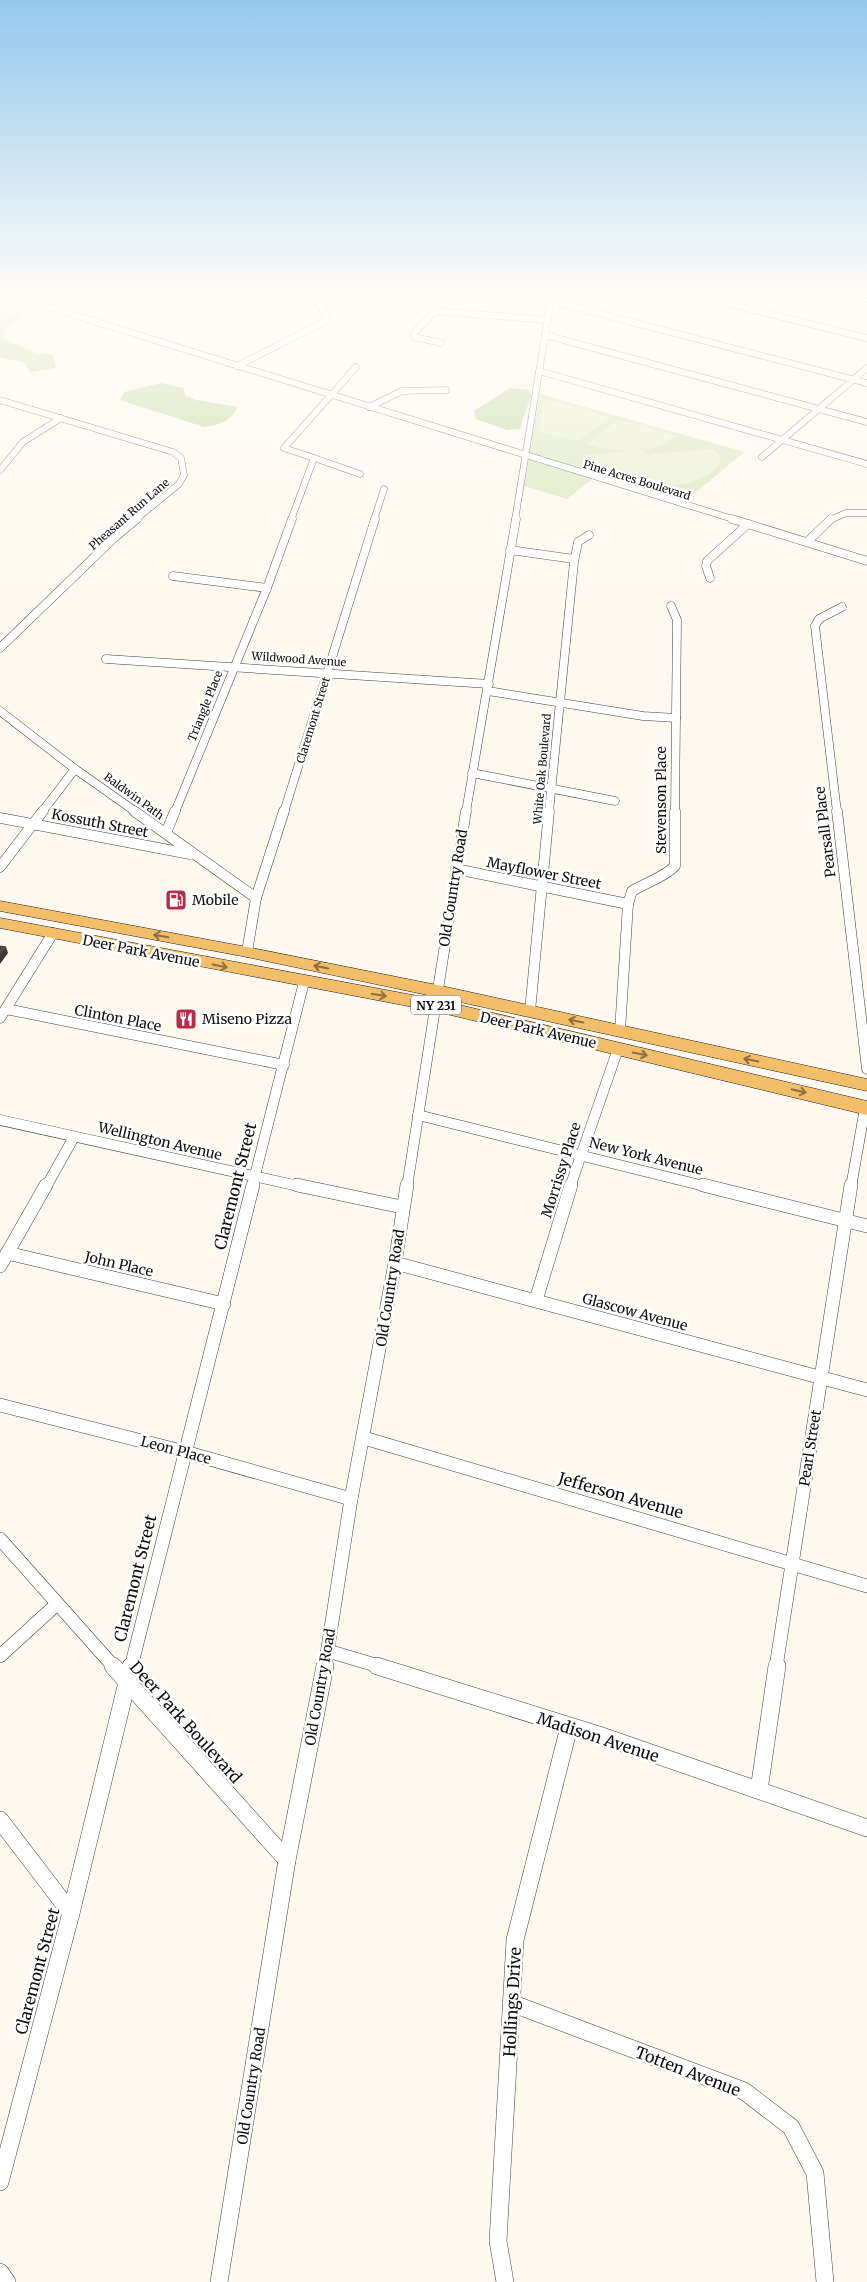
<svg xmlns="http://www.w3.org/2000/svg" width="867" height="2282" font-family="Merriweather,serif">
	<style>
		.green { fill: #d8e7b9 }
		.forest { fill: #bed899 }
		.pitch { fill: #e8efcb }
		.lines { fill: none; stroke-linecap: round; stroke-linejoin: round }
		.street-far4-casing { stroke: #404040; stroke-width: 7 }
		.street-far3-casing { stroke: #404040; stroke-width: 9 }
		.street-far2-casing { stroke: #404040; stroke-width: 11 }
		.street-far1-casing { stroke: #404040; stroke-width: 14 }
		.street-casing { stroke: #404040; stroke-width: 18 }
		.secondary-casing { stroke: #2f2f2f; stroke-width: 2 }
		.primary-casing { stroke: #1e1e1e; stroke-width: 1 }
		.street-far4 { stroke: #fff; stroke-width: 6 }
		.street-far3 { stroke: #fff; stroke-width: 8 }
		.street-far2 { stroke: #fff; stroke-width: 10 }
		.street-far1 { stroke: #fff; stroke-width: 13 }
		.street { stroke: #fff; stroke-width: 17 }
		.secondary { fill: #fce7ac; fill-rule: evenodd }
		.primary { fill: #f3be6a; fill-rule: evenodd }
		.shaded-wall { fill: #3c3634 }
		.building { fill: #564d4a; stroke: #3c3634 }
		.oneway { stroke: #8c6e40 }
		.labels { text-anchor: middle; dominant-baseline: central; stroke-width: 5; stroke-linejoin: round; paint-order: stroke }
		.far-street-label { font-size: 11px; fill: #0d0d0d; stroke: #fff }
		.shield { fill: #fff; stroke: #565656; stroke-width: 1 }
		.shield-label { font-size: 12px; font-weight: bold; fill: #0d0d0d }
		.street-label { font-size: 14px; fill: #0d0d0d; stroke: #fff }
		.poi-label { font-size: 14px; fill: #0d0d0d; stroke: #fff; text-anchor: start }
		.near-street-label { font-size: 16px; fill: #0d0d0d; stroke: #fff }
	</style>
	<rect width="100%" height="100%" fill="#fef9ef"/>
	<g class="green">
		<polygon points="0,297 28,306 0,324"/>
		<polygon points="540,394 744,452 682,504 596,476 567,499 524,486"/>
	</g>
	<g class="forest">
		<polygon points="202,292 246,292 220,303 193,308 215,297"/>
		<polygon points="28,306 32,308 5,329 2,339 38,353 53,354 56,368 31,372 24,363 0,357 0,324"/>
		<path d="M161,383L184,388L185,395L196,400L238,407C231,421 220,425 204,427L120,400L124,392Z"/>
		<polygon points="510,388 529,390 531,396 520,429 507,430 476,419 474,411"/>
	</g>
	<g class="pitch">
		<polygon points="544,400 562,403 606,416 608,419 577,441 539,432"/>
		<path d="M622,420L677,436L657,447L632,451L643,450L650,456L652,454L712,449C741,466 687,489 667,485L664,479L666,484C635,478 600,486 581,455L631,451L600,448L587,444L616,421Z"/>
	</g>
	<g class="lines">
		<g class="street-far4-casing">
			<g id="street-far4">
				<polyline points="0,292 736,520"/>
				<polyline points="681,292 867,338"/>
				<polyline points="551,301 867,383"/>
				<polyline points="434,311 548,320"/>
				<polyline points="545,335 867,422"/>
				<polyline points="441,343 414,337 414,333 454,292"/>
				<polyline points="237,366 324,322 327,317 318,303"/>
				<polyline points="539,371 867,464"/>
				<polyline points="0,400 173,452 181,458 184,475 179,484 135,520"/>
				<polyline points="369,407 402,391 446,390"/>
				<polyline points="762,457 867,368"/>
				<polyline points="314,458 284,448 356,367"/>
				<polyline points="0,470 23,442 61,418"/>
				<polyline points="291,520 314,458 360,474"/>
				<polyline points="374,520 384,489"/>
				<polyline points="515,520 552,292"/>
				<polyline points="830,520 846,513 867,513"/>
			</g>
		</g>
		<g class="street-far3-casing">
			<g id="street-far3">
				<polyline points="732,519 867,561"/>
				<polyline points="807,542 831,519"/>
				<polyline points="510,550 574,559"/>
				<polyline points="173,576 267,588"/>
				<polyline points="710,578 706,566 707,561 748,524"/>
				<polyline points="671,606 677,620 675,812"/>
				<polyline points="0,648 114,538 137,519"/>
				<polyline points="106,659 489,684"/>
				<polyline points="488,691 643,716 676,718"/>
				<polyline points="0,711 75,769 136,812"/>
				<polyline points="472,773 615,801"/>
				<polyline points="42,812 75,769"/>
				<polyline points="175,812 267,588 292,519"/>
				<polyline points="284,812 375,519"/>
				<polyline points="466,812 516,519"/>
				<polyline points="549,812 574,562 578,542 589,535"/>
				<polyline points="837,812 815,626 819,619 842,607"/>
			</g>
		</g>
		<g class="street-far2-casing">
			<g id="street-far2">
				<polyline points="134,811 256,898"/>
				<polyline points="837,811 867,1069"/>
				<polyline points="0,818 190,854"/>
				<polyline points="166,833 175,811"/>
				<polyline points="0,867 43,811"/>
				<polyline points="456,869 628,904"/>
				<polyline points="247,952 256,898 284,811"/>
				<polyline points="6,1009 284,1065"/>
				<polyline points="530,1011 549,811"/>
				<polyline points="0,1018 53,933"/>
				<path d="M620,1031L628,904L632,891C647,882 663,878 675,866V811"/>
				<polyline points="418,1115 708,1187"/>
				<polyline points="0,1120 303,1187"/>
				<polyline points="46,1187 74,1137"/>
				<polyline points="252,1187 304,982"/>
				<polyline points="407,1187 466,811"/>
				<polyline points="570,1187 618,1049"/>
				<polyline points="851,1187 865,1108"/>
			</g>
		</g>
		<g class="street-far1-casing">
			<g id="street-far1">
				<polyline points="297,1185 402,1207"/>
				<polyline points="703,1185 867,1226"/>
				<polyline points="7,1253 224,1304"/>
				<polyline points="395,1263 867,1390"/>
				<polyline points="0,1266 46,1185"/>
				<polyline points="536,1300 571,1185"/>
				<polyline points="0,1405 185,1452 351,1499"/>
				<polyline points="364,1438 867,1586"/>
				<polyline points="0,1539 114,1667"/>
				<polyline points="328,1651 382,1667"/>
				<polyline points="0,1656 57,1604"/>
				<polyline points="131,1667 253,1185"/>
				<polyline points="325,1667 351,1499 395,1263 407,1185"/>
				<polyline points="776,1667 851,1185"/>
			</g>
		</g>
		<g class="street-casing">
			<g id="street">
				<polyline points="113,1666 287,1860"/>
				<polyline points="377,1666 599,1735 867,1828"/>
				<polyline points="759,1790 777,1666"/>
				<polyline points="0,1820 71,1913"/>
				<polyline points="511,2003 744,2091 791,2127 815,2173 825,2282"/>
				<polyline points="0,2182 71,1913 131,1666"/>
				<polyline points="0,2272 7,2282"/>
				<polyline points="219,2282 287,1860 325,1666"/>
				<polyline points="505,2282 498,2241 515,1940 569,1727"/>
			</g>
		</g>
		<g class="secondary-casing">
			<polygon id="secondary" points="829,292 844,292 867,298 867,302"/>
		</g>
		<g class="primary-casing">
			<g id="primary">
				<polygon points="0,901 247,947 437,985 867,1079 867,1091 437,997 247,957 0,911"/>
				<polygon points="0,918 434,999 867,1101 867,1115 434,1011 0,928"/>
			</g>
		</g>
		<use href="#street-far4" class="street-far4"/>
		<use href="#street-far3" class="street-far3"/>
		<use href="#street-far2" class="street-far2"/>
		<use href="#street-far1" class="street-far1"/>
		<use href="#street" class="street"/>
		<use href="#secondary" class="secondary"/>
		<use href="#primary" class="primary"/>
	</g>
	<polygon class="shaded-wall" points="6,947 8,953 0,964 0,956"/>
	<polygon class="building" points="0,946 6,947 0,956"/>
	<defs><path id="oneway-shaft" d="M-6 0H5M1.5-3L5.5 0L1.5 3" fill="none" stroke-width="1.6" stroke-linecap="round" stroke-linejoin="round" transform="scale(1.25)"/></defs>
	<g class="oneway">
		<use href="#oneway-shaft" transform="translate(161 936) rotate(-170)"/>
		<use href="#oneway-shaft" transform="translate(220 966) rotate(11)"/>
		<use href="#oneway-shaft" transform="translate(321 967) rotate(-168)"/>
		<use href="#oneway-shaft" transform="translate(379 995) rotate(10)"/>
		<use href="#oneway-shaft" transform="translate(576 1021) rotate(-168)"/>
		<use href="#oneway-shaft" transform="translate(640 1054) rotate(12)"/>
		<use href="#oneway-shaft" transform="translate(751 1060) rotate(-168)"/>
		<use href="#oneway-shaft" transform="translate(799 1091) rotate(14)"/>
	</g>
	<linearGradient id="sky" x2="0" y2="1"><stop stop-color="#93c8ed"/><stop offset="0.48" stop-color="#fffcf8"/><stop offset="1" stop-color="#fffcf8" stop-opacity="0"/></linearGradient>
	<rect width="867" height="612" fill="url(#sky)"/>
	<defs>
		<g id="fuel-square" transform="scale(1.125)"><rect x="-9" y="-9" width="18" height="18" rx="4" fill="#b82b46" stroke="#fff"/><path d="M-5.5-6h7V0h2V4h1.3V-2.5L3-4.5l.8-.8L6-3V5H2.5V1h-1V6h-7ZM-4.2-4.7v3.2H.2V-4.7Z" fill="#fff"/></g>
		<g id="restaurant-square" transform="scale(1.125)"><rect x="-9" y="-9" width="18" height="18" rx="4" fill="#b82b46" stroke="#fff"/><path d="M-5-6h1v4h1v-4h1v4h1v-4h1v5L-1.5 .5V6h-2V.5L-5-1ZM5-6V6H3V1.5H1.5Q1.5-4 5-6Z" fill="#fff"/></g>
	</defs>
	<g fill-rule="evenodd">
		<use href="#fuel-square" x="176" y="900"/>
		<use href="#restaurant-square" x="186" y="1019"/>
	</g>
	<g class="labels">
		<g class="far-street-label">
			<text transform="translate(637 480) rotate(17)">Pine Acres Boulevard</text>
			<text transform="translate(129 514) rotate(-41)">Pheasant Run Lane</text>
			<text transform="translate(299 659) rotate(4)">Wildwood Avenue</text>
			<text transform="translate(205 706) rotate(-68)">Triangle Place</text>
			<text transform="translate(313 720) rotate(-73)">Claremont Street</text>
			<text transform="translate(542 769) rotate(-85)">White Oak Boulevard</text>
			<text transform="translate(134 796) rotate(36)">Baldwin Path</text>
		</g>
		<rect class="shield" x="411" y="995.5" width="50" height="19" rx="4"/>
		<g class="shield-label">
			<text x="436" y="1005">NY 231</text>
		</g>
		<g class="street-label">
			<text transform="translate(661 800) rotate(-90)">Stevenson Place</text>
			<text transform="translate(100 823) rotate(11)">Kossuth Street</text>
			<text transform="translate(825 832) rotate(-97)">Pearsall Place</text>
			<text transform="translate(544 873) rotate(11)">Mayflower Street</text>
			<text transform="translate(453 888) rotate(-81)">Old Country Road</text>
			<text transform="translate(141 951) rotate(11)">Deer Park Avenue</text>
			<text transform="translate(118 1018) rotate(11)">Clinton Place</text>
			<text transform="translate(538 1030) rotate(13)">Deer Park Avenue</text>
			<text transform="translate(160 1141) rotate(13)">Wellington Avenue</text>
			<text transform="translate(646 1156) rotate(14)">New York Avenue</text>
			<text transform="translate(561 1170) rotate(-72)">Morrissy Place</text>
			<text transform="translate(119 1264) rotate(13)">John Place</text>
			<text transform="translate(390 1288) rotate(-81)">Old Country Road</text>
			<text transform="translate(635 1312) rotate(15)">Glascow Avenue</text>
			<text transform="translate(810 1448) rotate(-81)">Pearl Street</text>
			<text transform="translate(176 1450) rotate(15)">Leon Place</text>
			<text transform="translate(320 1687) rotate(-80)">Old Country Road</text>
			<text transform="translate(251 2086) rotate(-81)">Old Country Road</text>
		</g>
		<g class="poi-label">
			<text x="192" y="900">Mobile</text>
			<text x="202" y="1019">Miseno Pizza</text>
		</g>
		<g class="near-street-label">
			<text transform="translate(235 1186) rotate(-76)">Claremont Street</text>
			<text transform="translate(621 1495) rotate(16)">Jefferson Avenue</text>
			<text transform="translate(135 1578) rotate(-76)">Claremont Street</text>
			<text transform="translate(186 1722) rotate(48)">Deer Park Boulevard</text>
			<text transform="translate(598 1737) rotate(18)">Madison Avenue</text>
			<text transform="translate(37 1971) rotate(-75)">Claremont Street</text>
			<text transform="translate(512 2002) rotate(-87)">Hollings Drive</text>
			<text transform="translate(688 2071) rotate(21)">Totten Avenue</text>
		</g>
	</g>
</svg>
